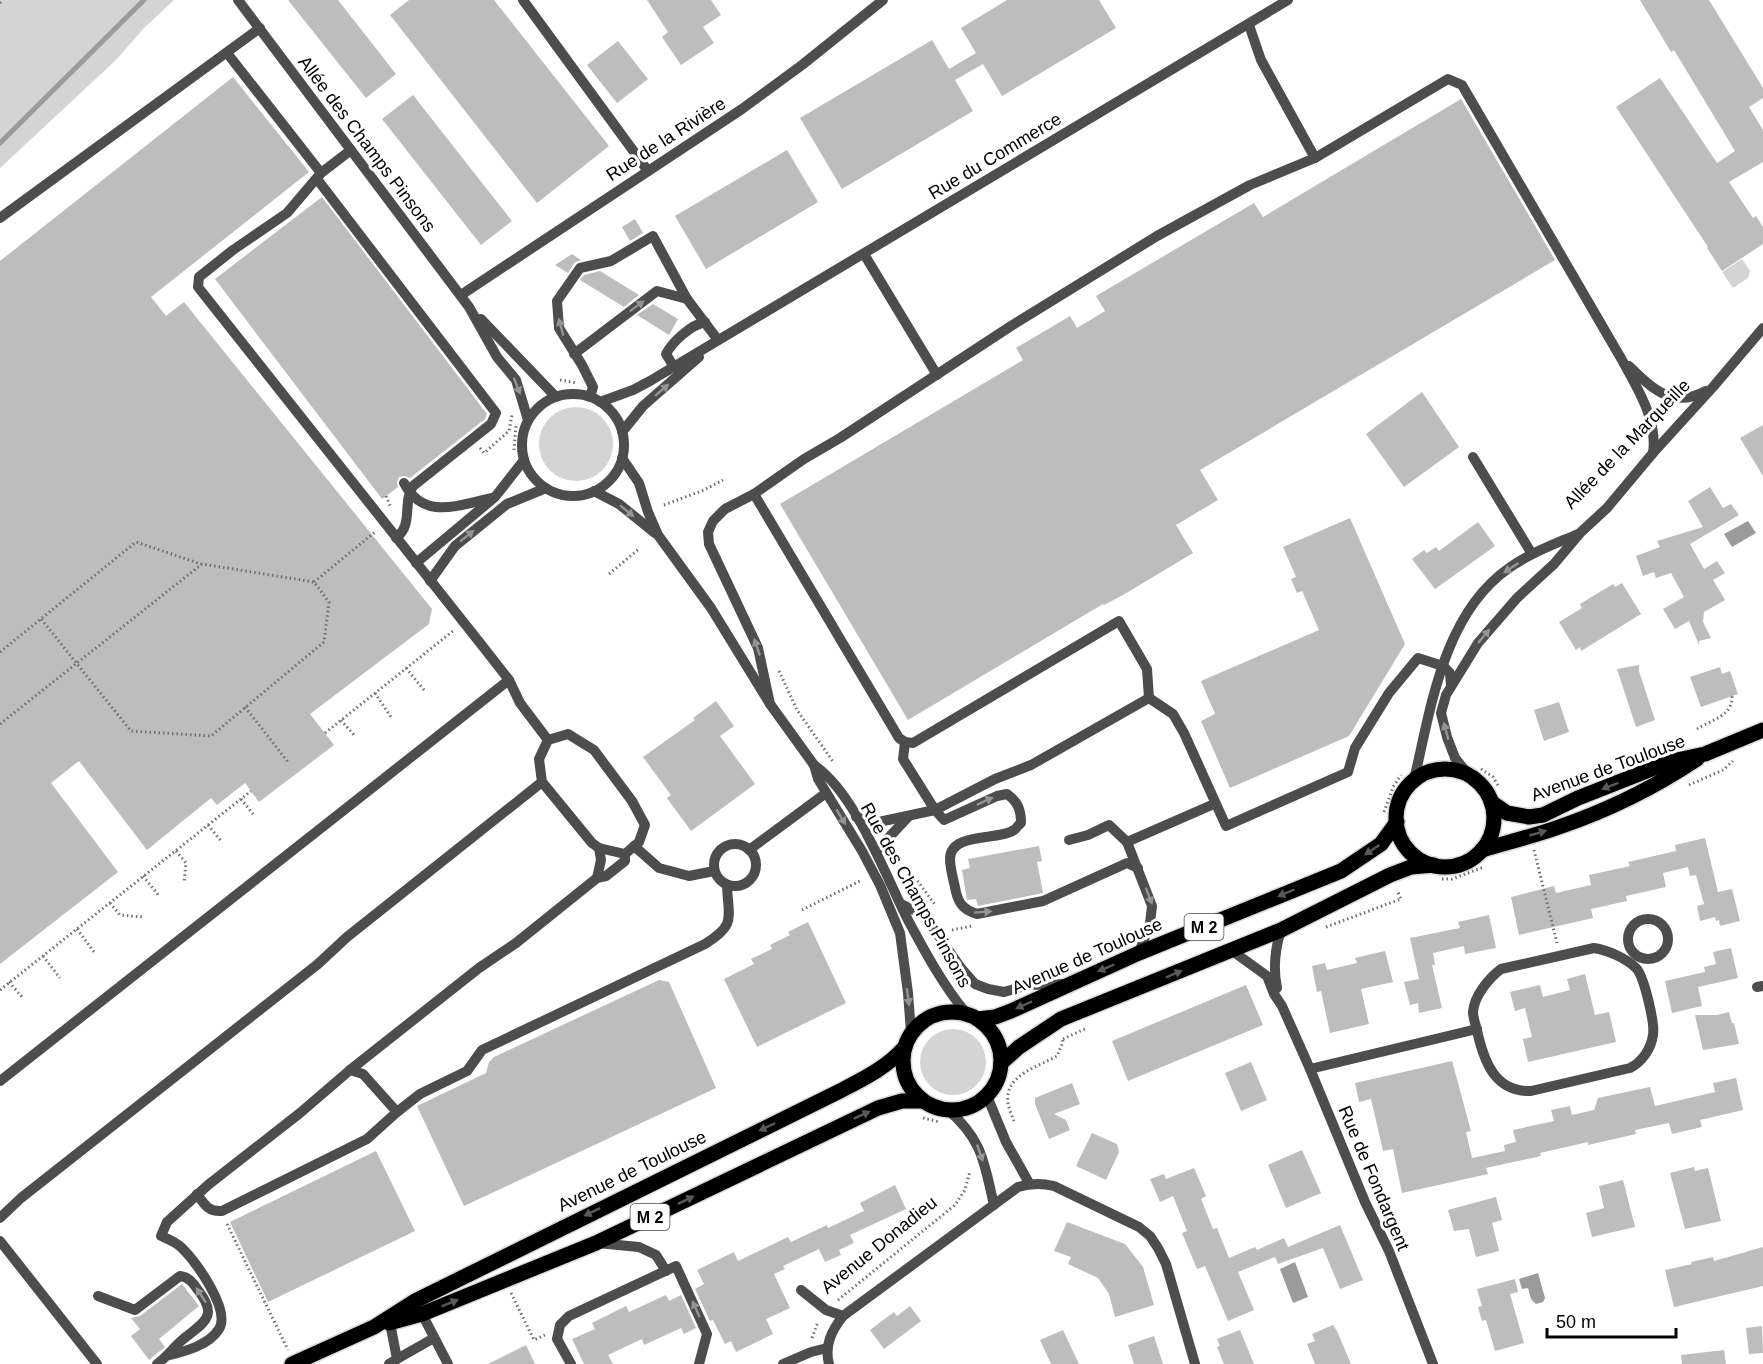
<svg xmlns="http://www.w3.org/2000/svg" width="1763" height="1364" font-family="Arial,sans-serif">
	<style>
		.green { fill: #d4d4d4 }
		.water { fill: #9b9b9b }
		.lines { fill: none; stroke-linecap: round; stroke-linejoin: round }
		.stream { stroke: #9b9b9b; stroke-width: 5 }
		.building { fill: #bdbdbd }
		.major-casing { stroke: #dbdbdb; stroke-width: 18 }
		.path { stroke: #6f6f6f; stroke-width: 3; stroke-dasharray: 1.5 3; stroke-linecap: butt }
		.minor { stroke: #4d4d4d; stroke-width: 10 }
		.major { stroke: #000; stroke-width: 15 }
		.oneway { fill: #949494 }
		.oneway2 { fill: #595959 }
		.labels { text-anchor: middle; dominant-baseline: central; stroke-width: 6; stroke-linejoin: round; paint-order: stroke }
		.shield { fill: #fff; stroke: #4c4c4c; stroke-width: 1.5 }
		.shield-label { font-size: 16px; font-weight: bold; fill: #000 }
		.street-label { font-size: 18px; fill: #000; stroke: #fff }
	</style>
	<rect width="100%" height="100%" fill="#fff"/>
	<g class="green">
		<polygon points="0,0 174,0 144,28 116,60 0,168"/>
		<polygon points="1742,259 1750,271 1748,278 1733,288 1722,272"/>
		<circle cx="576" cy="444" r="37"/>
		<circle cx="953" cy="1062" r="33"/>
	</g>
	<g class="water">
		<polygon points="1748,521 1756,533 1732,547 1724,534"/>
		<polygon points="1295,1262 1308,1297 1293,1303 1280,1269"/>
		<polygon points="1538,1273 1545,1298 1543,1302 1536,1304 1531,1299 1528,1288 1522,1289 1519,1279"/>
	</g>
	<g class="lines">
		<polyline class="stream" points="0,143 144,0"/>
	</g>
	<g class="building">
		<polygon points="288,0 338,0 396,74 366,98"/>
		<polygon points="409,0 494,0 609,146 537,203 390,15"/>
		<polygon points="647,0 711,0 721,15 703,27 714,43 681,65 662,37 668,32"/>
		<polygon points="1007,0 1099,0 1116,28 1002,96 983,64 955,80 973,111 842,189 800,118 932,40 949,69 976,53 961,28"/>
		<polygon points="1640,0 1709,0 1763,88 1763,98 1749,107 1763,130 1763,162 1729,182 1753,218 1756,216 1763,227 1763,244 1722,271 1707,248 1708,247 1616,107 1660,78 1717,163 1735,151 1674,50 1671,52"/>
		<polygon points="618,41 648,79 617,103 587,65"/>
		<polygon points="233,77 309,172 151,297 166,316 184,302 432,609 429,624 310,714 334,745 259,802 245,783 217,805 211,798 147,850 79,761 51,783 118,872 0,964 0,261"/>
		<polygon points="413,95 512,221 481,245 382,119"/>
		<polygon points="1461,99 1555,260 1200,470 1218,500 1176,525 1193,553 1123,595 1104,605 1103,604 908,720 780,504 1023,360 1016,348 1070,316 1077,328 1105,311 1096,296 1254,203 1263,217"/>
		<polygon points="787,150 818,202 706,269 675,216"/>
		<polygon points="322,197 487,414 485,419 410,478 404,476 399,477 397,483 398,487 382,499 215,279"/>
		<polygon points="635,219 643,233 630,241 622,227"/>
		<polygon points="572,254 581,260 574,263 568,273 555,265"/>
		<polygon points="600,271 639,295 624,307 580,280 584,275"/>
		<polygon points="653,304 678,319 669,335 637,315"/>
		<polygon points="1422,392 1459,447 1404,487 1366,434"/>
		<polygon points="1763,425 1763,476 1740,438"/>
		<polygon points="1710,487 1723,508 1731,504 1739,515 1690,544 1704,569 1717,561 1725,573 1713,580 1725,600 1704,612 1703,622 1711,638 1699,641 1699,645 1689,621 1675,629 1663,609 1684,597 1671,573 1656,578 1654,572 1643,576 1636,556 1660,547 1657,541 1703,527 1688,501"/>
		<polygon points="1350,518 1405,644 1349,736 1230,788 1201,721 1215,714 1201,681 1319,630 1302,591 1297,593 1291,579 1296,577 1283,547"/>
		<polygon points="1478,522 1495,546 1435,589 1412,559 1424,550 1427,553 1436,547 1439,551"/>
		<polygon points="1622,583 1641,614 1581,651 1580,647 1576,650 1559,622 1582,608 1580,604 1613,584 1615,587"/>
		<polygon points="1639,665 1639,671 1655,720 1636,727 1617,669"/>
		<polygon points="1720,667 1722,674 1730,671 1738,694 1701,707 1690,677"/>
		<polygon points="716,701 734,726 720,736 755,784 691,831 667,798 671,795 643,757 695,720 693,718"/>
		<polygon points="1559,702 1569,732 1544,741 1534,710"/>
		<polygon points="1705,838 1718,892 1732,889 1740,921 1720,926 1719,920 1716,921 1715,917 1700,921 1697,906 1704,904 1696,875 1690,876 1688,867 1663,873 1666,887 1626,896 1627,901 1591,909 1593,918 1519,935 1511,897 1554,886 1556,893 1591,885 1589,875 1630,866 1628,862 1676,851 1675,845"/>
		<polygon points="1039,846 1042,861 1037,862 1043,893 978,906 976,899 967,900 962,870 970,868 968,859"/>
		<polygon points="1489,915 1496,948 1465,954 1464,946 1433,953 1435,965 1432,965 1442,1008 1419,1013 1418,1003 1410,1005 1404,982 1419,979 1410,938 1460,928 1458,922"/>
		<polygon points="808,922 846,1003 757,1047 724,979 754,964 751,959 772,949 770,945 790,935 788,932"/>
		<polygon points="1731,948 1738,978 1698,987 1702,1006 1672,1013 1665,981 1705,972 1704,967 1716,964 1713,952"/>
		<polygon points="1385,951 1393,982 1361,989 1369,1024 1330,1033 1321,991 1317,992 1312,966 1325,963 1327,970 1357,963 1355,958"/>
		<polygon points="1585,974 1595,1015 1609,1012 1616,1042 1528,1062 1523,1039 1532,1037 1525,1008 1515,1011 1510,992 1540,985 1543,997 1570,990 1567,979"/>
		<polygon points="659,980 669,982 716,1088 464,1206 417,1106 486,1073 489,1062 494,1057"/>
		<polygon points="1246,985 1263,1025 1128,1081 1112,1041"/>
		<polygon points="1729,1012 1732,1023 1734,1023 1739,1044 1703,1050 1695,1015 1717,1015"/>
		<polygon points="1452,1061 1471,1131 1466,1132 1472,1158 1505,1151 1504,1145 1516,1142 1513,1130 1554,1121 1551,1110 1570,1106 1572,1115 1594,1110 1598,1098 1650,1087 1655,1106 1715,1092 1713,1083 1736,1078 1743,1110 1700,1120 1702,1127 1672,1134 1669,1123 1635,1130 1636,1134 1588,1145 1588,1142 1540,1153 1541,1156 1486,1168 1488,1174 1402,1193 1393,1149 1383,1151 1371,1099 1359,1102 1355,1083"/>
		<polygon points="1251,1062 1267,1100 1241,1111 1225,1073"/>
		<polygon points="1072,1083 1080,1104 1054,1114 1066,1120 1070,1130 1049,1139 1035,1104 1035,1098"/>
		<polygon points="1092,1133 1117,1144 1119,1152 1106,1180 1076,1166"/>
		<polygon points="1302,1150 1321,1193 1286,1208 1268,1165"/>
		<polygon points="376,1151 415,1231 268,1302 230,1222"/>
		<polygon points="1694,1167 1695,1171 1708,1168 1721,1221 1685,1229 1670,1173"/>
		<polygon points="1194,1168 1206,1196 1201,1199 1213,1229 1217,1228 1229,1258 1255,1247 1257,1250 1284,1238 1288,1247 1340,1225 1363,1280 1340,1289 1323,1248 1278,1264 1275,1257 1238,1272 1254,1310 1228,1321 1205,1266 1197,1269 1182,1233 1187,1231 1173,1196 1160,1202 1150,1179 1164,1174 1166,1179"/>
		<polygon points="1623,1180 1635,1227 1592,1237 1586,1213 1604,1208 1599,1186"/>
		<polygon points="895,1185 906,1209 850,1235 854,1243 839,1250 841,1255 825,1262 819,1249 783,1266 785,1269 774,1274 790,1308 766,1319 773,1334 736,1352 731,1341 725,1344 713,1320 710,1321 695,1289 704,1284 697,1270 734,1252 738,1261 788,1237 791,1242 827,1225 828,1228 864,1211 860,1203"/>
		<polygon points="1496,1197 1502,1220 1492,1223 1499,1251 1476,1257 1469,1229 1454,1231 1448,1210"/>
		<polygon points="1067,1222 1125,1244 1143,1267 1154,1305 1115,1317 1109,1294 1098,1278 1068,1264 1071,1257 1054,1251"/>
		<polygon points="1763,1247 1763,1286 1674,1307 1665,1270 1692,1264 1691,1262 1713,1257 1714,1261"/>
		<polygon points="1515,1279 1518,1292 1510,1294 1524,1343 1495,1351 1486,1320 1482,1321 1478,1307 1482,1306 1477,1289"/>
		<polygon points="182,1284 199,1306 159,1339 165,1347 149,1360 131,1336 140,1329 131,1318 140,1316"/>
		<polygon points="666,1295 669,1301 681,1295 696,1328 684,1334 681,1328 644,1345 642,1339 608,1355 613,1364 584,1364 572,1339 595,1329 592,1323 626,1306 629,1312"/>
		<polygon points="910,1306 921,1321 884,1349 870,1330 894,1312 897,1316"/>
		<polygon points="1333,1325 1337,1331 1351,1364 1315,1364 1307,1344 1315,1341 1312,1334"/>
		<polygon points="1762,1326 1763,1353 1749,1354 1746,1328"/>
		<polygon points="1063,1330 1079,1364 1051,1364 1040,1340"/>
		<polygon points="1240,1330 1254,1364 1224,1364 1217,1347 1220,1346 1217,1339"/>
		<polygon points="1154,1336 1163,1364 1134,1364 1128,1345"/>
		<polygon points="526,1345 535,1364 488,1364"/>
		<polygon points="1724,1350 1726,1364 1682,1364 1681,1355"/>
	</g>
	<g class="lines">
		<g class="major-casing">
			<g id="major">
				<circle cx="1445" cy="818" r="49"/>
				<polyline points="1491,802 1507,813 1529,817 1543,815 1578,798 1672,761 1705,754 1763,730"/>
				<path d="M1482,850C1508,842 1534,836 1559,827C1606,811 1655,787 1697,759"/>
				<circle cx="952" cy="1061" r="49"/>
				<polyline points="978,1019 995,1017 1011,1011 1139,953 1341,871 1381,844 1397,822"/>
				<polyline points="1001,1063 1019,1047 1061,1019 1281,930 1390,875 1411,867 1434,865"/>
				<polyline points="389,1323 422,1314 596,1243 878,1108 902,1101 922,1101"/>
				<path d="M292,1364L374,1327L415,1301L840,1091C863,1079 886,1068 904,1048"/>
			</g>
		</g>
		<g class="path">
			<polyline points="0,3 3,0"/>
			<polyline points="560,380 577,383"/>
			<polyline points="480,448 484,453 509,431 512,415"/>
			<polyline points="514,450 516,426"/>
			<polyline points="386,496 391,508"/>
			<polyline points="664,505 704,490 723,480"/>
			<polyline points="609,574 639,549"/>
			<polyline points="314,582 375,532"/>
			<polyline points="0,652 136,542 201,564"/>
			<polyline points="406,668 424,690"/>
			<polyline points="779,671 797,710 834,763"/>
			<polyline points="375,693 391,717"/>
			<polyline points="245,707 288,762"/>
			<polyline points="341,720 354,735"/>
			<polyline points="0,724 202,564 314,582 329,602 324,642 211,736 131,731 41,619"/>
			<path d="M1697,729C1711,720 1733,716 1732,696"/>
			<polyline points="325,733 453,631"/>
			<polyline points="1481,769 1493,777 1499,787"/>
			<polyline points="1689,785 1723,770 1733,761"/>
			<polyline points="241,799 253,814"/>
			<polyline points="1384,812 1393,787 1401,775"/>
			<polyline points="208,825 221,841"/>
			<polyline points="1534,850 1557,943"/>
			<polyline points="176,851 186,863 184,883"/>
			<polyline points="895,859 911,872 936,906"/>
			<polyline points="143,876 160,897"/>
			<polyline points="1442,879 1452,879 1484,867"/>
			<polyline points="110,903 120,915 142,917"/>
			<polyline points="802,910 862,880"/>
			<polyline points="1326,927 1401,899 1397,890"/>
			<polyline points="77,929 94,952"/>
			<polyline points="952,930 972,926"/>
			<polyline points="43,956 60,978"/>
			<polyline points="9,982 22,997"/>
			<polyline points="0,990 251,791"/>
			<polyline points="1063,1039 1087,1028"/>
			<polyline points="923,1118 940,1122"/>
			<path d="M1014,1121C1012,1116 1009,1109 1008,1103C1004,1075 1038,1067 1057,1056L1063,1042L1062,1037"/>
			<polyline points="227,1224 288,1350"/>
			<polyline points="511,1293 534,1340 545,1335"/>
			<polyline points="838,1300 955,1205 965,1190 970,1171"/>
			<polyline points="812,1338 818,1322"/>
		</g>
		<g class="minor">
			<polyline points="238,0 469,307 497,357 516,380 528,420"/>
			<polyline points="523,0 648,171"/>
			<polyline points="227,53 321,173"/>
			<polyline points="351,150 321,173 287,213 233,250 199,277 198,287 484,648 509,680 520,703 548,740"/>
			<path d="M1315,158L1448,79L1462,85L1622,360C1637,388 1658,420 1653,453"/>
			<path d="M317,179L496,413L491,424L413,486C402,503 414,524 396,538"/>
			<polyline points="0,218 260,28"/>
			<polyline points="864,254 937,375"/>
			<polyline points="461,295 742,109 802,65 883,0"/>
			<polyline points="481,319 556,397"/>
			<polyline points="574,354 657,291 687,299"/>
			<path d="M1629,366C1653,389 1672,409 1706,391"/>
			<path d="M674,367L666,354C673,341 691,325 705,322"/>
			<circle cx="573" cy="445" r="51"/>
			<polyline points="590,397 593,387 582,365 559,328 557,301 580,268 611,261 653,236 687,299 718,340"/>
			<polyline points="600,402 633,390 650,381 1288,0"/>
			<polyline points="622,432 643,406 699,357"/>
			<polyline points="1473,457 1532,554"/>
			<polyline points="622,458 639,483 648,512 658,535 711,608 770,704 814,765 818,779 862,851 880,885 900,933 908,993 911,1032"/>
			<path d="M404,483C424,521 458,505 492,498"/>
			<polyline points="594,491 619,504 655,533"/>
			<polyline points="754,494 899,738 905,742 913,743 1119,621 1147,669 1149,698 1173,714 1184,733 1226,826 1348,772 1355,748 1389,693 1418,658 1443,666 1450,673 1451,685"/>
			<polyline points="416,563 495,497 524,460"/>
			<polyline points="430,581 455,546 507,504 546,488"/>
			<polyline points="770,704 758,648 709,544 708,532 713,521 725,509 754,494 804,459 840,438 1011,326 1157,236 1250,185 1315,158 1261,60 1249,25"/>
			<polygon points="568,734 594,750 632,801 645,825 639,842 625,854 599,848 592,843 542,782 539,759 548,740"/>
			<path d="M905,742L903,759L935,810L944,820L997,796L1007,794C1018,802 1021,810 1021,823C1018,825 1017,828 1014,830C998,841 950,832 950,859C950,869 954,881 956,892C959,905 965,910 977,914L1043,901L1127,863L1138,868"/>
			<path d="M814,765C856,794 885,875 908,920C925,952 943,985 966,1013"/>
			<polyline points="1468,774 1455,758 1447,737 1441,713 1446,695 1478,643 1517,598 1554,564 1581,532 1607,508 1653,453 1713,387 1763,328"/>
			<path d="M1414,780C1431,708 1443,614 1509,568C1530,553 1555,544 1578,534"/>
			<polyline points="856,817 874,823 935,810 995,779 1031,765 1149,698"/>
			<polyline points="1069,840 1088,835 1109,825 1127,842 1152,906 1150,923 1139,953"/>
			<polyline points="1127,842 1214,804"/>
			<circle cx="735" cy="865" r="21"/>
			<polyline points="634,846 659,868 689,876 714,871"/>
			<polyline points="749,850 826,793"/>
			<polyline points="876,851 909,816"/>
			<polyline points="597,878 601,860 599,848"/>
			<polyline points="901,904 924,915 961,968 975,984 988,989 1004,992 1028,985 1065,984"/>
			<circle cx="1648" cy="939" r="20"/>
			<path d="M1594,948C1607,950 1626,958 1636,968C1644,976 1655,1023 1653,1035C1651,1049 1642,1062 1630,1068L1531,1091C1496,1092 1485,1064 1478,1035C1477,1028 1473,1019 1473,1012C1474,996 1489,978 1501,969Z"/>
			<polyline points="1231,950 1267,976 1274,994 1282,1006 1310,1069 1365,1202 1389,1251 1433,1364"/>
			<polyline points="1757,987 1763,986"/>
			<path d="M1277,988C1273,969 1275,949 1281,930"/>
			<polyline points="1310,1069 1477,1029"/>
			<path d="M350,1070L363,1074L397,1112L420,1094L467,1071L482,1050L705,944C737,924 728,918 727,885"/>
			<polyline points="0,1081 509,680"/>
			<polyline points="987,1096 1006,1142 1029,1183"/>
			<path d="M948,1110C983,1140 984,1163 994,1205"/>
			<path d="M197,1194C204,1204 208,1212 222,1211L367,1139L397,1112"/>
			<polyline points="0,1218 21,1198 318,964 347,937 542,782"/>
			<polyline points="0,1241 97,1364"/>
			<polyline points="597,1243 639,1247 656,1255 666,1271"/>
			<polyline points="801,1290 826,1310 843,1316"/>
			<path d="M98,1296L135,1310L180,1276C189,1277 193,1283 198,1290C220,1318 202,1323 181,1341C172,1349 167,1357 157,1364"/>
			<polyline points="422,1314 448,1364"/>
			<path d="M170,1355C186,1351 209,1345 219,1329C231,1310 196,1262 182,1248C176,1242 168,1239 161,1236L167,1222L208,1185L300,1113L350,1070L479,968L516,943L597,878L606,876L625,861V854"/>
			<polyline points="397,1359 434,1338"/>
			<polyline points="389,1364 397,1359 390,1323"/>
			<polyline points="571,1364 557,1339 560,1325 569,1316 676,1266 707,1334 699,1364"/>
			<polyline points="783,1364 811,1352 827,1348"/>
			<path d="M829,1364C824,1345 832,1330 843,1316L1018,1187C1031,1183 1041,1183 1054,1186L1139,1227L1150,1236L1158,1248L1166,1264L1195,1364"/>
		</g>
		<use href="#major" class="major"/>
	</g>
	<defs><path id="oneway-solid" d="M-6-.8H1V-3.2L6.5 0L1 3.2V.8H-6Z" transform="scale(1.5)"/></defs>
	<g class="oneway">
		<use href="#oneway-solid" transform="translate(637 306) rotate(-37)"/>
		<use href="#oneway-solid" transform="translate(561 327) rotate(-105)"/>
		<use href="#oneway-solid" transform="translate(517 386) rotate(69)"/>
		<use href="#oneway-solid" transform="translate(662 390) rotate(-41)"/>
		<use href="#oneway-solid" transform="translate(627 511) rotate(39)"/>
		<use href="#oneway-solid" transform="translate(467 536) rotate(-39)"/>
		<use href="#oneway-solid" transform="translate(1511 568) rotate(146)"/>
		<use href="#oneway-solid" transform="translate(1484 636) rotate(-50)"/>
		<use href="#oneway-solid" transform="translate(757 647) rotate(-109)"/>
		<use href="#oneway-solid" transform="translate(1446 731) rotate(-105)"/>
		<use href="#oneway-solid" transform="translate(985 801) rotate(-25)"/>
		<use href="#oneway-solid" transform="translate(841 817) rotate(59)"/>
		<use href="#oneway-solid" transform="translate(1149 896) rotate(69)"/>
		<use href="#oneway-solid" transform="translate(983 912) rotate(-4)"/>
		<use href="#oneway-solid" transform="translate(908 997) rotate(82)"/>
		<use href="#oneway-solid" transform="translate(980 1153) rotate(71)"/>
		<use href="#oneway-solid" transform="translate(201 1295) rotate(-123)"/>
		<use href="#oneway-solid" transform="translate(696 1309) rotate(-114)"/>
	</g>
	<g class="oneway2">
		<use href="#oneway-solid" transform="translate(1610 786) rotate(159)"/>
		<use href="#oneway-solid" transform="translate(1538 833) rotate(-16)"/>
		<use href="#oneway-solid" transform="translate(1372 850) rotate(146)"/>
		<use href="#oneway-solid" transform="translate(1286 893) rotate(158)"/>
		<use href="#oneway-solid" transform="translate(1106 968) rotate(157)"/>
		<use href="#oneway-solid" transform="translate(1174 974) rotate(-23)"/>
		<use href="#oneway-solid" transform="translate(1024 1005) rotate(156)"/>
		<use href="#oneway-solid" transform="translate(862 1115) rotate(-24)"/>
		<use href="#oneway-solid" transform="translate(767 1127) rotate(154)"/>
		<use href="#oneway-solid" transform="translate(686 1200) rotate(-26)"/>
		<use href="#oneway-solid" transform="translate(592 1212) rotate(154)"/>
		<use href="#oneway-solid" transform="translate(450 1303) rotate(-22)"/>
	</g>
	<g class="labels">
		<g class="shield">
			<rect x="1184.5" y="914" width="39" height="26" rx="4.5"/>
			<rect x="630.5" y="1204" width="39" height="26" rx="4.5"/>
		</g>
		<g class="shield-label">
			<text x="1204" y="927">M 2</text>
			<text x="650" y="1217">M 2</text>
		</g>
		<g class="street-label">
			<text transform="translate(666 139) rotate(-33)">Rue de la Rivière</text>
			<text transform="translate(367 144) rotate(53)">Allée des Champs Pinsons</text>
			<text transform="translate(995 156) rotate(-31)">Rue du Commerce</text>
			<text transform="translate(1627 444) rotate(-46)">Allée de la Marqueille</text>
			<text transform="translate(1608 768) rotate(-20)">Avenue de Toulouse</text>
			<text transform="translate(916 895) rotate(61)">Rue des Champs Pinsons</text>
			<text transform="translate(1087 956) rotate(-24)">Avenue de Toulouse</text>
			<text transform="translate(632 1171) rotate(-26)">Avenue de Toulouse</text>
			<text transform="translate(1374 1178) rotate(67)">Rue de Fondargent</text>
			<text transform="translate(879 1245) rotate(-39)">Avenue Donadieu</text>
		</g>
	</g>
	<path d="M1547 1328v9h129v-9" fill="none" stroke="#000000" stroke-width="3"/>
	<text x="1556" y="1328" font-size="18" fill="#000000" stroke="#ffffff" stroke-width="4.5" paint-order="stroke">50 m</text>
</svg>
